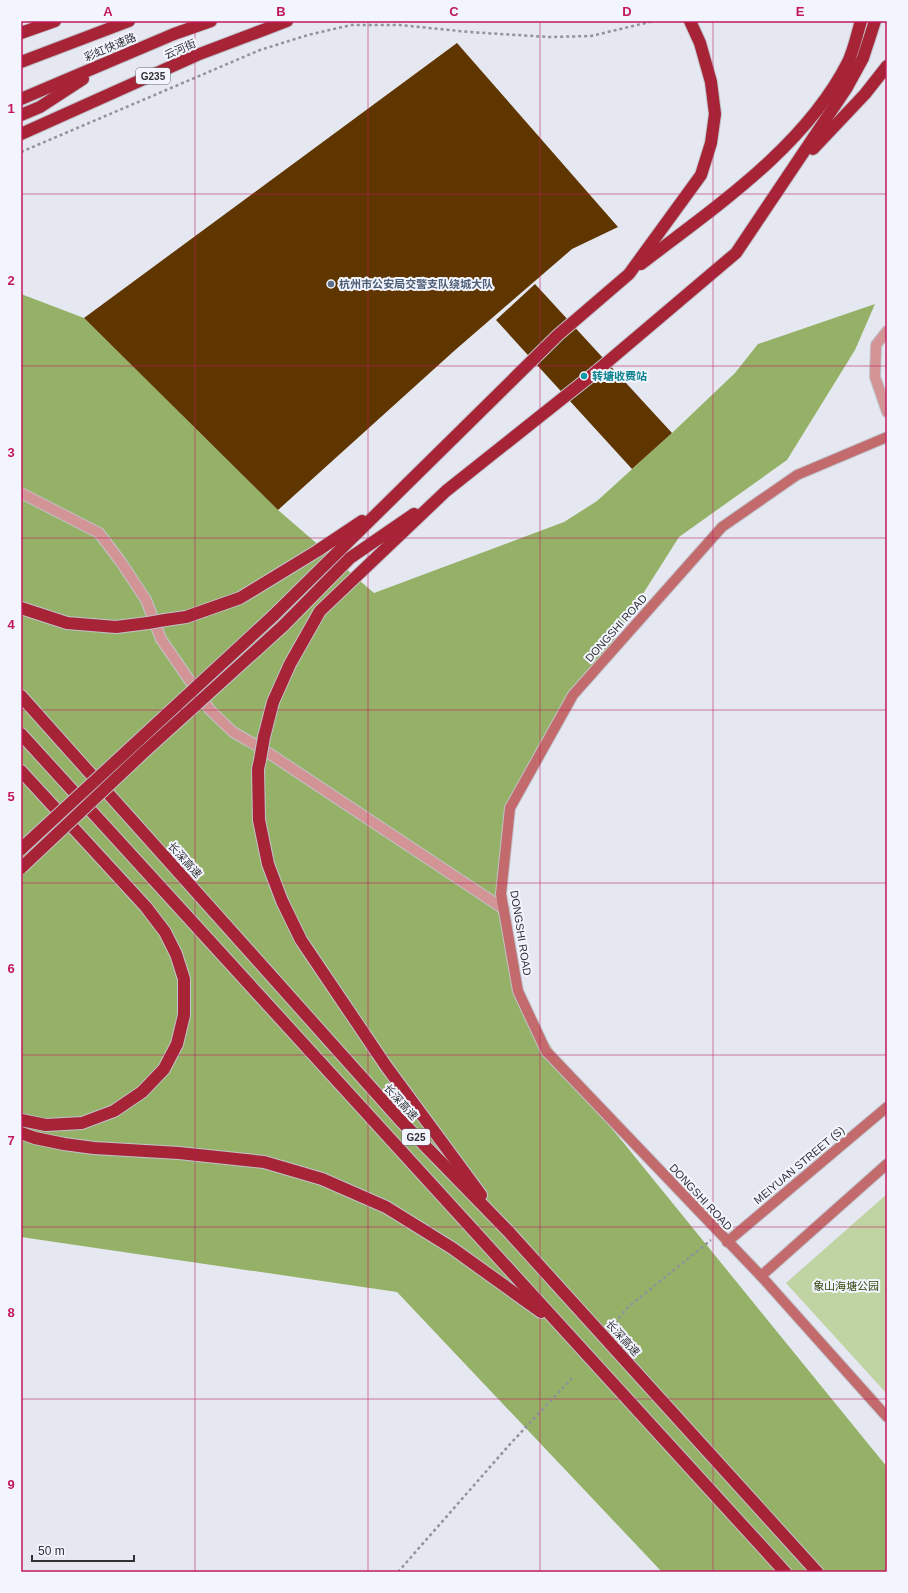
<svg xmlns="http://www.w3.org/2000/svg" width="908" height="1593" font-family="Helvetica,'Noto Sans SC',sans-serif">
	<style>
		.green { fill: #bfd4a2 }
		.forest { fill: #94b167 }
		.building { fill: #603600 }
		.lines { fill: none; stroke-linecap: round; stroke-linejoin: round }
		.street-casing { stroke: #c1c3cb; stroke-width: 12 }
		.secondary-casing { stroke: #c1c3cb; stroke-width: 12 }
		.highway-casing { stroke: #c1c3cb; stroke-width: 14 }
		.path { stroke: #91939a; stroke-width: 2.5; stroke-dasharray: 3 3; stroke-linecap: butt }
		.street { stroke: #d29495; stroke-width: 10 }
		.secondary { stroke: #c26a6c; stroke-width: 10 }
		.highway { stroke: #a72437; stroke-width: 12 }
		.highway-bridge-casing { stroke: #c1c3cb; stroke-width: 14; stroke-linecap: butt }
		.highway-bridge { stroke: #a72437; stroke-width: 12 }
		.grid { fill: none; stroke: #c2185b; stroke-width: 1; stroke-opacity: 0.55 }
		.service-dot { fill: #5c6f8a; stroke: #f3f5fe; stroke-width: 1.5 }
		.culture-dot { fill: #0f9aa8; stroke: #f3f5fe; stroke-width: 1.5 }
		.labels { text-anchor: middle; dominant-baseline: central; stroke-width: 4; stroke-linejoin: round; paint-order: stroke }
		.shield { fill: #f3f5fe; stroke: #6a6c71; stroke-width: 1 }
		.shield-label { font-size: 10px; font-weight: bold; fill: #303134 }
		.street-label { font-size: 11px; fill: #303134; stroke: #f3f5fe }
		.service-label { font-size: 11px; font-weight: bold; fill: #4e5e75; stroke: #f3f5fe; text-anchor: start }
		.culture-label { font-size: 11px; font-weight: bold; fill: #0d838f; stroke: #f3f5fe; text-anchor: start }
		.park-label { font-size: 11px; fill: #354811; stroke: #f3f5fe }
		.neatline { fill: none; stroke: #c2185b; stroke-width: 1.5 }
		.grid-label { font-size: 13px; text-anchor: middle; font-weight: bold; fill: #c2185b }
	</style>
	<rect width="100%" height="100%" fill="#e5e8f1"/>
	<polygon class="green" points="887,1194 887,1394 786,1283"/>
	<polygon class="forest" points="21,294 84,318 278,510 374,593 564,522 597,501 672,433 735,373 758,344 875,304 855,350 787,460 679,537 592,674 510,808 504,909 518,991 566,1072 887,1467 887,1572 662,1572 397,1292 21,1237"/>
	<g class="building">
		<polygon points="457,43 618,227 572,249 454,351 278,510 84,318"/>
		<polygon points="535,284 672,433 632,469 496,320"/>
	</g>
	<g class="lines">
		<g class="street-casing">
			<g id="street">
				<polyline points="887,331 876,345 875,377 887,412"/>
				<polyline points="21,493 99,533 121,562 146,600 161,639 210,710 233,732 261,748 504,909"/>
			</g>
		</g>
		<g class="secondary-casing">
			<g id="secondary">
				<polyline points="887,437 797,475 722,527 573,695 510,808 501,894 518,991 546,1051 761,1276 887,1417"/>
				<polyline points="727,1242 887,1107"/>
				<polyline points="761,1276 887,1164"/>
			</g>
		</g>
		<g class="highway-casing">
			<g id="highway">
				<polyline points="21,33 55,21"/>
				<polyline points="21,62 129,21"/>
				<polyline points="21,99 174,34 211,21"/>
				<polyline points="21,115 40,107 83,79"/>
				<polyline points="21,134 197,55 287,21"/>
				<polyline points="813,149 865,94 887,66"/>
				<path d="M641,264C715,207 805,147 848,62C854,49 857,34 861,21"/>
				<polyline points="21,608 67,623 116,627 148,623"/>
				<polyline points="273,616 558,335 629,274 701,175 711,143 715,114 711,82 700,43 690,21"/>
				<polyline points="165,620 186,617 240,598 317,551 362,521"/>
				<polyline points="283,626 350,558 414,514"/>
				<polyline points="21,696 401,1121 508,1231 817,1572"/>
				<polyline points="21,734 785,1572"/>
				<polyline points="264,737 273,702 290,664 320,611 446,491 592,375 736,253 846,89 863,58 875,21"/>
				<polyline points="260,760 258,769 259,820 268,864 282,901 301,940 386,1066 481,1195"/>
				<polyline points="21,771 146,907 165,932 176,954 184,979 184,1015 177,1044 164,1069 142,1092 114,1111 82,1123 46,1125 21,1120"/>
				<polyline points="21,1133 35,1138 64,1144 94,1148 179,1153 264,1162 322,1179 386,1207 452,1248 541,1312"/>
			</g>
		</g>
		<g class="path">
			<polyline points="21,152 260,50 308,35 351,25 400,25 469,32 549,37 591,36 654,21"/>
			<polyline points="615,1323 627,1308 711,1240"/>
			<polyline points="398,1572 511,1443 572,1378"/>
		</g>
		<use href="#street" class="street"/>
		<use href="#secondary" class="secondary"/>
		<use href="#highway" class="highway"/>
		<g class="highway-bridge-casing">
			<g id="highway-bridge">
				<polyline points="148,623 165,620"/>
				<polyline points="260,760 264,737"/>
				<polyline points="21,849 273,616"/>
				<polyline points="21,868 143,753 283,626"/>
			</g>
		</g>
		<use href="#highway-bridge" class="highway-bridge"/>
	</g>
	<path class="grid" d="M195,21V1572M368,21V1572M540,21V1572M713,21V1572M21,194H887M21,366H887M21,538H887M21,710H887M21,883H887M21,1055H887M21,1227H887M21,1399H887"/>
	<circle class="service-dot" cx="331" cy="284" r="4"/>
	<circle class="culture-dot" cx="584" cy="376" r="4"/>
	<g class="labels">
		<g class="shield">
			<rect x="136" y="68" width="34" height="16" rx="3"/>
			<rect x="402" y="1129" width="28" height="16" rx="3"/>
		</g>
		<g class="shield-label">
			<text x="153" y="76">G235</text>
			<text x="416" y="1137">G25</text>
		</g>
		<g class="street-label">
			<text transform="translate(110 47) rotate(-23)">彩虹快速路</text>
			<text transform="translate(180 49) rotate(-24)">云河街</text>
			<text transform="translate(616 628) rotate(-48)">DONGSHI ROAD</text>
			<text transform="translate(185 860) rotate(48)">长深高速</text>
			<text transform="translate(521 933) rotate(81)">DONGSHI ROAD</text>
			<text transform="translate(401 1102) rotate(48)">长深高速</text>
			<text transform="translate(799 1165) rotate(-40)">MEIYUAN STREET (S)</text>
			<text transform="translate(701 1197) rotate(47)">DONGSHI ROAD</text>
			<text transform="translate(623 1338) rotate(48)">长深高速</text>
		</g>
		<g class="service-label">
			<text x="339" y="284">杭州市公安局交警支队绕城大队</text>
		</g>
		<g class="culture-label">
			<text x="592" y="376">转塘收费站</text>
		</g>
		<g class="park-label">
			<text x="846" y="1286">象山海塘公园</text>
		</g>
	</g>
	<rect width="908" height="1593" fill="none" stroke="#f3f5fe" stroke-width="44"/>
	<path d="M32 1555v6h102v-6" fill="none" stroke="#303134" stroke-width="2"/>
	<text x="38" y="1555" font-size="12" fill="#303134" stroke="#f3f5fe" stroke-width="3" paint-order="stroke">50 m</text>
	<rect x="22" y="22" width="864" height="1549" class="neatline"/>
	<g class="grid-label">
		<text x="108" y="16">A</text>
		<text x="281" y="16">B</text>
		<text x="454" y="16">C</text>
		<text x="627" y="16">D</text>
		<text x="800" y="16">E</text>
		<text x="11" y="113">1</text>
		<text x="11" y="285">2</text>
		<text x="11" y="457">3</text>
		<text x="11" y="629">4</text>
		<text x="11" y="801">5</text>
		<text x="11" y="973">6</text>
		<text x="11" y="1145">7</text>
		<text x="11" y="1317">8</text>
		<text x="11" y="1489">9</text>
	</g>
</svg>
